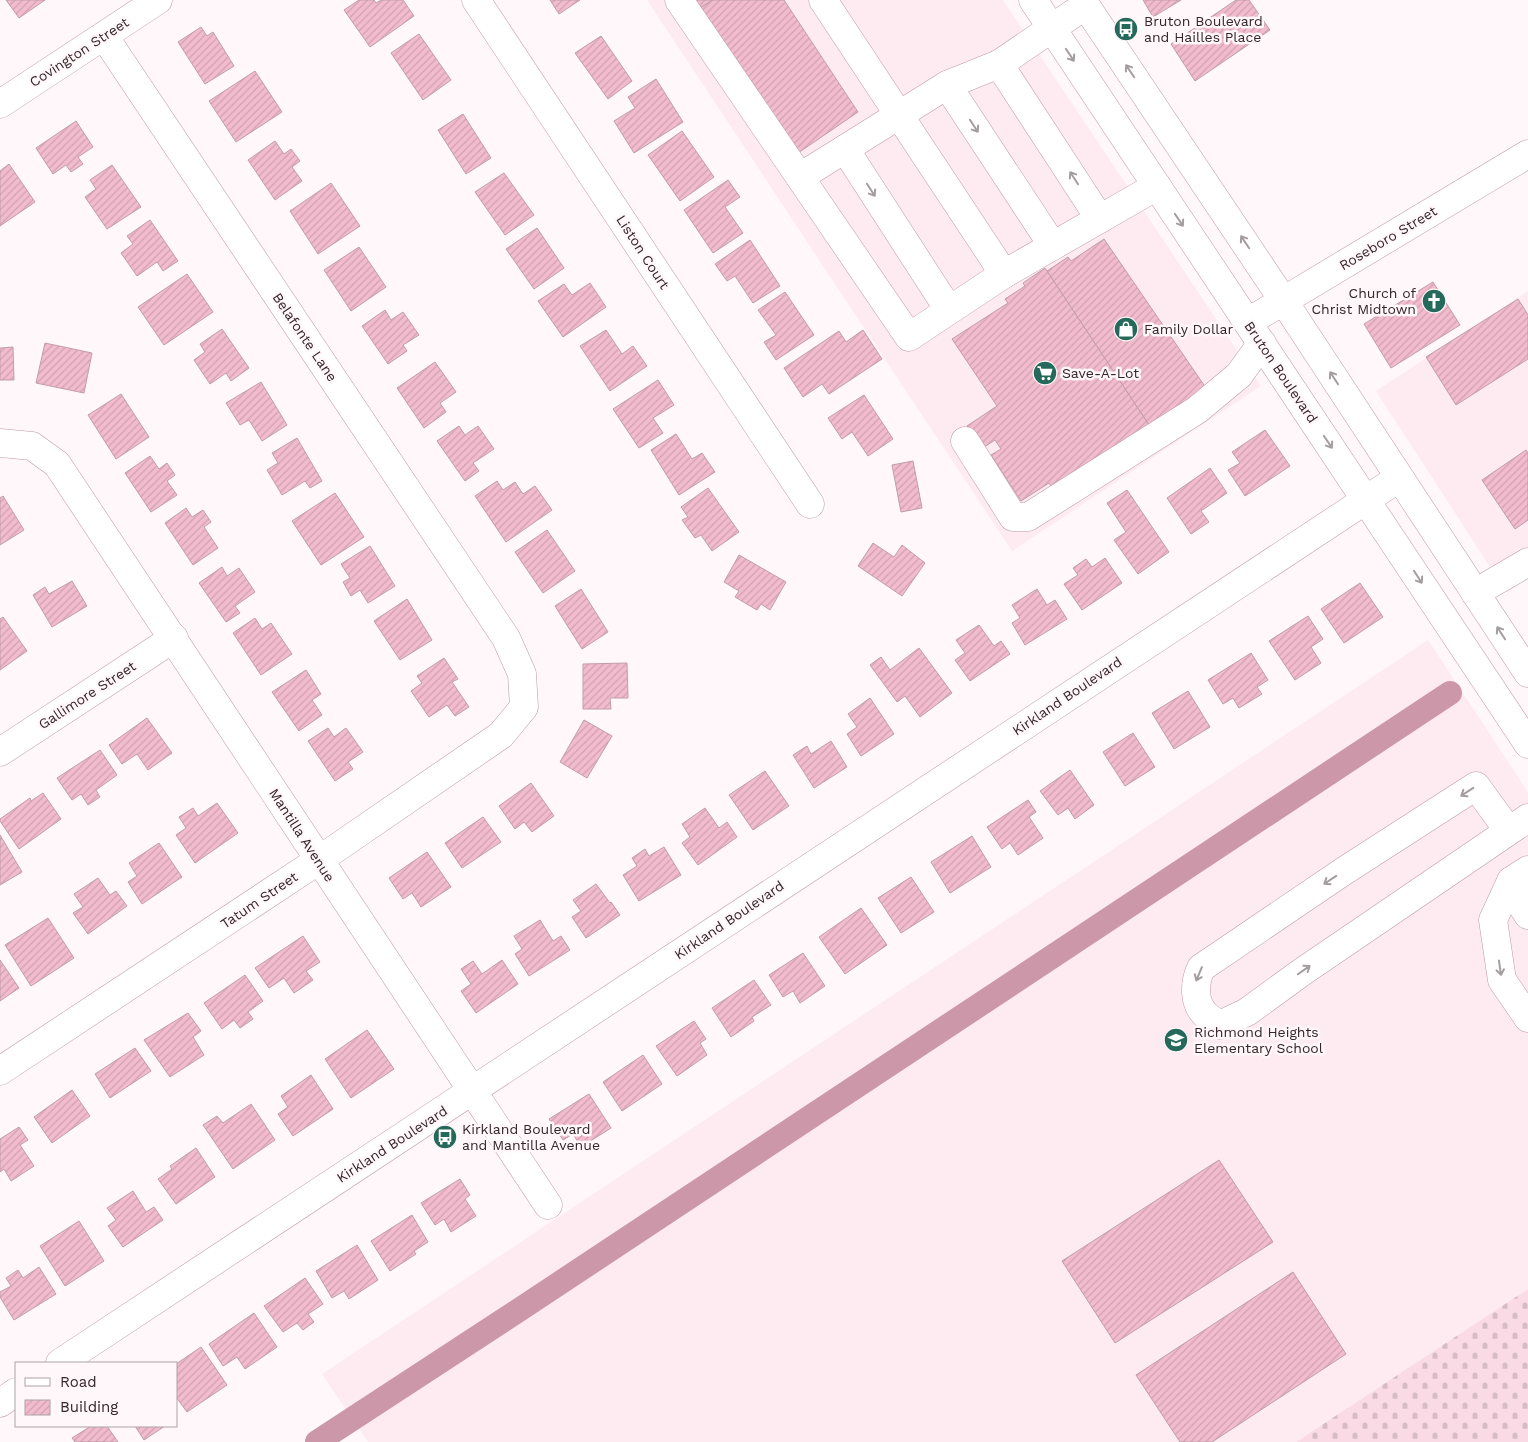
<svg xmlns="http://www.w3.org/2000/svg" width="1528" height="1442" font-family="'Work Sans',sans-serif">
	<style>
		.built { fill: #feebf1 }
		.cemetery { fill: url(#cemetery-stones) }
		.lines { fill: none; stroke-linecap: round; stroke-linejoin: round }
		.canal { stroke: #cb97a9; stroke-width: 24 }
		.building { fill: url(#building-hatch); stroke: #c19da9 }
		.minor-casing { stroke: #bf9aa7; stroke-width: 29 }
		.minor { stroke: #fff; stroke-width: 28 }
		.oneway { stroke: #a49d9f }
		.labels { text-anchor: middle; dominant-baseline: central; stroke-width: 5; stroke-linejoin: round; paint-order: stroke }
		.poi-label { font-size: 14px; fill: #34262a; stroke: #fff7f9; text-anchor: start }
		.street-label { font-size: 14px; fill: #34262a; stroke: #fff7f9 }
	</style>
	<defs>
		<pattern id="cemetery-stones" width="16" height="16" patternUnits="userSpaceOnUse" patternTransform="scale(1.25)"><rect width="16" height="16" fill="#fadbe5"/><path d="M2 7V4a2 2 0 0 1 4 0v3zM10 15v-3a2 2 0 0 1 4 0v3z" fill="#d7bcc5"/></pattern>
		<pattern id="building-hatch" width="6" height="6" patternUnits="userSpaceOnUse" patternTransform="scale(1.25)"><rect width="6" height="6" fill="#f2bcce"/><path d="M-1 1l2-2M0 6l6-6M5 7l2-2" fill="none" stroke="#d0a1b1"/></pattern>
	</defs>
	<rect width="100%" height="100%" fill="#fff7f9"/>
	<g class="built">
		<polygon points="647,0 1003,0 1261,386 1012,551"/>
		<polygon points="1528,291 1528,579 1507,593 1376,391"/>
		<polygon points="1428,640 1528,792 1528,1289 1296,1442 368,1442 322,1374"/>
	</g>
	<polygon class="cemetery" points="1528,1289 1528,1442 1296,1442"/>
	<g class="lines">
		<polyline class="canal" points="317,1442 522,1308 1450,693"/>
	</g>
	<g class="building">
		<polygon points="6,0 45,0 19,18"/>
		<polygon points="359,0 374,0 376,3 381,0 403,0 414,16 370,47 344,10"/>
		<polygon points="550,0 580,0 559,14"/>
		<polygon points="695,0 713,0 700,8"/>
		<polygon points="713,0 784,0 858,112 798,153 700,8"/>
		<polygon points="1143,0 1181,0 1153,17"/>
		<polygon points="1236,0 1249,0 1270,30 1195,81 1171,44"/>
		<polygon points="201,27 207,36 213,32 234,66 205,84 178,42"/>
		<polygon points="419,34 451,80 423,100 391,53"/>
		<polygon points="601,36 632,81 608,99 575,53"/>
		<polygon points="255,71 282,112 236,142 209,101"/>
		<polygon points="656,79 683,122 634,153 614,121 635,108 628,97"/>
		<polygon points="463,114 491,158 466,174 438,130"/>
		<polygon points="76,121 93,147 78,157 83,164 71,172 66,165 53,174 36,148"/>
		<polygon points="682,131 714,177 680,201 648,155"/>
		<polygon points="275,141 284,154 291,149 300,161 292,167 302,181 275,200 248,160"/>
		<polygon points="9,164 35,202 0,226 0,171"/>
		<polygon points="112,165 141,207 107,229 85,197 96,189 90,180"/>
		<polygon points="504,173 534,215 505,235 475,192"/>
		<polygon points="728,180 740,197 725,207 743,233 713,253 684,210"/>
		<polygon points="331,183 360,226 318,254 290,211"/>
		<polygon points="150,220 178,261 163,271 157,262 137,276 121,253 133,244 127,236"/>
		<polygon points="537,228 564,268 534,289 506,249"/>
		<polygon points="1104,239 1206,388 1149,425 1047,271 1068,257 1071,261"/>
		<polygon points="750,240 780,286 753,303 735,276 727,281 715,264"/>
		<polygon points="359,247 386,287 351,311 324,270"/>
		<polygon points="1045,268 1149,425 1052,487 1049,483 1021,501 991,455 1001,449 995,440 981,449 967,426 997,406 952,339 1008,303 1005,299 1025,286 1023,283"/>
		<polygon points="187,274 213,312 164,345 138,307"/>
		<polygon points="1433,282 1460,325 1391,368 1364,324"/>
		<polygon points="590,283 606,307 563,337 538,301 564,284 572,295"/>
		<polygon points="785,292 814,335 776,360 764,342 776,335 758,310"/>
		<polygon points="1518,299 1528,315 1528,359 1456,405 1426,357"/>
		<polygon points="385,310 391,320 403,312 419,335 403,345 407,351 388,364 362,326"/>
		<polygon points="222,329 249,368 231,381 226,373 210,384 194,360 205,352 200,344"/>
		<polygon points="606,330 622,354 633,346 647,366 610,391 580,346"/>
		<polygon points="863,330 882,359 829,394 822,384 803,397 784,368 839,331 846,342"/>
		<polygon points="45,343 92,353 84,393 36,383"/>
		<polygon points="13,347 14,380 0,380 0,348"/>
		<polygon points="435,362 456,392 440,403 446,412 424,428 397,388"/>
		<polygon points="658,380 674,405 653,418 663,433 639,448 613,409"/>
		<polygon points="261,382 287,425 262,441 249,420 240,425 226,403"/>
		<polygon points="121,394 149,437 116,459 88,415"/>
		<polygon points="864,395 893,439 868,456 852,432 842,439 828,418"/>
		<polygon points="459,426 465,435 478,426 494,449 473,463 479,471 465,481 437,441"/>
		<polygon points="1265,430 1290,466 1245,496 1228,470 1240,463 1232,452"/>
		<polygon points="676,434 692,459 702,453 715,472 679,495 651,450"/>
		<polygon points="297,438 322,481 310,488 305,481 282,495 267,470 278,463 272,453"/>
		<polygon points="1526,450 1528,453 1528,520 1515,529 1482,480"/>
		<polygon points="150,456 159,469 167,463 175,475 167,481 177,495 151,512 125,473"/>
		<polygon points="913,461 922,508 901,512 892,465"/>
		<polygon points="1210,468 1227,493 1201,511 1209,522 1191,534 1167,498"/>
		<polygon points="497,481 503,490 515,482 523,494 535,486 552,510 506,542 475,496"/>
		<polygon points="708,488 739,532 712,551 701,535 695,538 682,520 688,517 681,507"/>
		<polygon points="1127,490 1169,552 1138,574 1114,540 1126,532 1107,503"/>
		<polygon points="335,493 364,537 321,565 292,521"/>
		<polygon points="3,496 24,530 0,545 0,498"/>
		<polygon points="186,508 192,517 203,510 211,522 204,527 218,548 193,565 165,523"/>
		<polygon points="547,530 575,571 543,593 515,552"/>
		<polygon points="873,543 894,557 902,545 925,563 902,596 858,566"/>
		<polygon points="370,546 395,586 368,603 360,590 351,596 343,582 350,578 341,564"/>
		<polygon points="739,555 786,582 770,610 761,604 757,610 735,597 739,591 724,582"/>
		<polygon points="1105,558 1122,583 1082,610 1064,584 1078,575 1073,568 1086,559 1092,567"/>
		<polygon points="222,567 227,576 239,568 255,592 235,606 240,613 226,622 199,583"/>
		<polygon points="72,581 87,606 52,627 33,595 45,587 49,594"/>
		<polygon points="1360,583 1383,617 1344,643 1321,609"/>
		<polygon points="581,589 608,632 582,649 555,606"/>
		<polygon points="1037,589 1047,605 1055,600 1067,619 1025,645 1012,623 1020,618 1012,605"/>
		<polygon points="407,599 432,640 400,660 374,621"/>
		<polygon points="1308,616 1323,639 1311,647 1321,663 1295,680 1269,641"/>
		<polygon points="3,617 27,651 0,670 0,619"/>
		<polygon points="255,618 262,629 271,623 292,654 261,675 233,633"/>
		<polygon points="979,625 994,646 1001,641 1010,654 970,681 955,660 965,653 956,640"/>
		<polygon points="919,648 952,693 920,717 905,696 897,702 870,665 881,657 890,670"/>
		<polygon points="1251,653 1268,680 1257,687 1262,694 1239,708 1233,698 1223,704 1208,680"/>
		<polygon points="444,658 458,679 452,682 469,707 455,716 447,705 429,717 411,691 422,683 417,676"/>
		<polygon points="627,663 628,698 610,698 611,709 583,709 583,664"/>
		<polygon points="306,670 321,694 312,700 322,715 299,731 272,692"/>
		<polygon points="1188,691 1210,727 1174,749 1152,713"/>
		<polygon points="870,698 894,734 861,756 847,734 857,727 848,714"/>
		<polygon points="147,718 172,753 148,770 137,754 122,764 109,745"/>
		<polygon points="584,720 612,736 587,778 560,762"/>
		<polygon points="328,728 334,737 346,728 363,752 348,762 353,769 335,781 308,741"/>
		<polygon points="1133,733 1155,767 1125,786 1103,752"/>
		<polygon points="831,741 847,767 814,788 793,755 807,746 811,754"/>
		<polygon points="100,750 117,775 96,790 100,797 88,805 81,794 72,800 57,778"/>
		<polygon points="1070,770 1094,805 1075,819 1068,808 1058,815 1040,791"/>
		<polygon points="765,771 789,806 753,830 729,795"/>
		<polygon points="531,783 554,816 532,832 524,822 515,829 499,806"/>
		<polygon points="43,793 61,819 19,849 0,821 0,819 30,798 31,801"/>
		<polygon points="1028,800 1036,812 1029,817 1043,838 1018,855 1010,843 1002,849 987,827"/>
		<polygon points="217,803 238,833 195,863 176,835 186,828 179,817 193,808 198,816"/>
		<polygon points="705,808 719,828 727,822 737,837 698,865 682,843 690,837 682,824"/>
		<polygon points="483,817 501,842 462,868 445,843"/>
		<polygon points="0,835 22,872 0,885"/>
		<polygon points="972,836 991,867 950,893 931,862"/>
		<polygon points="159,843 182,877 142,904 128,882 137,876 129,863"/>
		<polygon points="664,847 681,875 639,901 623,875 637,866 632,858 645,849 649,856"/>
		<polygon points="427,852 451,887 421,907 412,893 403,899 389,878"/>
		<polygon points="911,877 934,912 901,933 878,898"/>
		<polygon points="98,878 110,895 116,891 127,906 88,934 73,913 83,907 74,894"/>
		<polygon points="596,884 610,903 611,902 620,915 586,938 572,917 581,911 573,900"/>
		<polygon points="861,908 887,945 845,974 819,937"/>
		<polygon points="48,918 74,958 31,986 5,945"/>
		<polygon points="540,920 553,941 561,936 570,950 529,976 515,954 522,949 514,936"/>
		<polygon points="303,936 320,962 306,971 313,980 294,993 284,978 269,988 255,968"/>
		<polygon points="803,953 825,986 800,1003 793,991 783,997 769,975"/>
		<polygon points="0,960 19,988 0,1001"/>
		<polygon points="502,960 518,984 476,1013 461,991 471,984 461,969 473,961 482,974"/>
		<polygon points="245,975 263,1001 248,1012 253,1019 240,1028 234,1020 222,1029 204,1003"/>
		<polygon points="754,980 771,1005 752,1017 754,1021 731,1037 712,1008"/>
		<polygon points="188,1013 201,1031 193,1037 204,1055 170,1077 144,1040"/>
		<polygon points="694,1021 706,1039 700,1043 707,1055 677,1076 656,1046"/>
		<polygon points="367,1030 394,1069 351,1098 325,1059"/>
		<polygon points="135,1048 151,1071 110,1098 95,1074"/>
		<polygon points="643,1055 662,1084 622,1111 603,1082"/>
		<polygon points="311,1075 333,1109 293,1136 278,1114 288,1107 281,1096"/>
		<polygon points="72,1090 90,1116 52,1143 34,1117"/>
		<polygon points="589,1094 611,1128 581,1147 573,1134 563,1140 549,1119"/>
		<polygon points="251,1104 275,1140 233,1169 203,1125 217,1116 223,1123"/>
		<polygon points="19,1127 28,1140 20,1145 34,1166 11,1181 4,1169 0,1172 0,1139"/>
		<polygon points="196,1148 215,1177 176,1204 158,1179 172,1169 170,1166"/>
		<polygon points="1219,1160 1273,1242 1115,1343 1062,1261"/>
		<polygon points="460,1179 470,1195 465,1199 476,1216 451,1232 444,1219 435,1225 421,1203"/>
		<polygon points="133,1191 146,1212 154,1207 163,1220 123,1247 108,1226 116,1220 107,1208"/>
		<polygon points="412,1215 428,1242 414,1251 416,1254 390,1271 371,1241"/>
		<polygon points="79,1221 104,1261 65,1286 40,1246"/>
		<polygon points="357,1245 378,1280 349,1299 344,1291 332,1298 316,1271"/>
		<polygon points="39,1267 56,1294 14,1320 0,1297 0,1292 11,1286 6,1278 18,1270 23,1278"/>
		<polygon points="1293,1272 1346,1354 1212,1442 1180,1442 1136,1375"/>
		<polygon points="305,1278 323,1304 308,1314 314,1322 303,1330 297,1323 283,1332 264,1306"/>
		<polygon points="254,1313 277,1347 245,1369 237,1357 223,1366 209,1344"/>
		<polygon points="201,1347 227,1385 187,1412 176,1397 176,1364"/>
		<polygon points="91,1426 107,1426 118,1442 75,1442 72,1438"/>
		<polygon points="135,1426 165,1426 144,1440"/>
	</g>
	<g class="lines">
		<g class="minor-casing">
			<g id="minor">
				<polyline points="476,0 810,504"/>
				<polyline points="679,0 909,337 1004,274"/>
				<polyline points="823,0 1004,274 1157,186"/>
				<polyline points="1033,0 1528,744"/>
				<polyline points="1082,0 1283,300 1528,673"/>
				<polyline points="999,64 1100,219"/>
				<polyline points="947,85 1053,246"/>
				<polyline points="0,104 158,0"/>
				<polyline points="845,149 949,310"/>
				<polyline points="800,177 947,85 999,64 1086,5"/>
				<polyline points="1248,322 1528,154"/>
				<polyline points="965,441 1013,517 1028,517 1197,410 1239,375 1262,343"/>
				<path d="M0,443L32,446L57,464C222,710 383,959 548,1205"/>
				<polyline points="1475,593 1528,562"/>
				<polyline points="0,752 174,638"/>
				<path d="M1508,830L1476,786L1344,871L1201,968C1194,983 1193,1004 1207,1016C1211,1020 1216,1022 1220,1025L1247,1012L1302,972L1528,818"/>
				<polyline points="1528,870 1511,881 1493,920 1502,980 1528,1018"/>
				<polyline points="1511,881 1519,901 1528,915"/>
				<polyline points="0,1071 319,860 501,735 524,707 522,674 506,638 104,36"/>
				<polyline points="60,1363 1399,478"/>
				<polyline points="0,1403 16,1392"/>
			</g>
		</g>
		<use href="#minor" class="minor"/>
	</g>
	<defs><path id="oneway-shaft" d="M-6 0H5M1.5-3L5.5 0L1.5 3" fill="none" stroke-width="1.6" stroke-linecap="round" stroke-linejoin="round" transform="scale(1.25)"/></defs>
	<g class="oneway">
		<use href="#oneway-shaft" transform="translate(1070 55) rotate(56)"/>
		<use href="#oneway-shaft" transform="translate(1130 71) rotate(-124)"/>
		<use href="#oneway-shaft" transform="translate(974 126) rotate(57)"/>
		<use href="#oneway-shaft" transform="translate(1074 178) rotate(-123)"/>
		<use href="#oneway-shaft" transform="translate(871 190) rotate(57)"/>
		<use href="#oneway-shaft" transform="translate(1179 220) rotate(56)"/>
		<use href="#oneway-shaft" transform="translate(1245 242) rotate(-124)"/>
		<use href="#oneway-shaft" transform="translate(1334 378) rotate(-123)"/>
		<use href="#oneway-shaft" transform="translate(1328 442) rotate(56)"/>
		<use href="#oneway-shaft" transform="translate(1418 577) rotate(57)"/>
		<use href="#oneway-shaft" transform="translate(1501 633) rotate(-123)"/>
		<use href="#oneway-shaft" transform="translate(1467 792) rotate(147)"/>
		<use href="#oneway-shaft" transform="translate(1330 880) rotate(146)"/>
		<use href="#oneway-shaft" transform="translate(1500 968) rotate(82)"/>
		<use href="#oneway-shaft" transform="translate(1304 970) rotate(-35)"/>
		<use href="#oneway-shaft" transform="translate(1199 974) rotate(113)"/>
	</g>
	<defs>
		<g id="bus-disc" transform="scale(1.25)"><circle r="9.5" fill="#25695a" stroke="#fff7f9"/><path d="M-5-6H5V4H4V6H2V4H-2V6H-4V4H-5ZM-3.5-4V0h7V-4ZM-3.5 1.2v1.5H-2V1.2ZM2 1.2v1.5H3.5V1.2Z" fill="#fff"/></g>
		<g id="church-disc" transform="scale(1.25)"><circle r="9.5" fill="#25695a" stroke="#fff7f9"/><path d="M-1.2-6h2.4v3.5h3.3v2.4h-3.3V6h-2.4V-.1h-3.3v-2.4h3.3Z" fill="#fff"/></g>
		<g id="shop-disc" transform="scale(1.25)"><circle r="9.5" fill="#25695a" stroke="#fff7f9"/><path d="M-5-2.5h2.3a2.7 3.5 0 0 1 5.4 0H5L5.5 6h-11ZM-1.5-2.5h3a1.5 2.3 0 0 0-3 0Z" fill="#fff"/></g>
		<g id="supermarket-disc" transform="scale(1.25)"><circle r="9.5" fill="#25695a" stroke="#fff7f9"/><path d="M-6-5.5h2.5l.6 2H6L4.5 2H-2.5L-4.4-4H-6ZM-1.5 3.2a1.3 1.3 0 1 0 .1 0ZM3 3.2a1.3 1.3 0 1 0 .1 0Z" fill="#fff"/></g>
		<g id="school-disc" transform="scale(1.25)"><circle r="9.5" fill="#25695a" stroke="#fff7f9"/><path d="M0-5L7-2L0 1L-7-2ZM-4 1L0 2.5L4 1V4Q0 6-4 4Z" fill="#fff"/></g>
	</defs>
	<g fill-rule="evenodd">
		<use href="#bus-disc" x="1126" y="29"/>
		<use href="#church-disc" x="1434" y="301"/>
		<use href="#shop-disc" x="1126" y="329"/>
		<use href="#supermarket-disc" x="1045" y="373"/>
		<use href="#school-disc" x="1176" y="1040"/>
		<use href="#bus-disc" x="445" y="1137"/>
	</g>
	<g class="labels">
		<g class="poi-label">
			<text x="1144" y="21">Bruton Boulevard<tspan x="1144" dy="16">and Hailles Place</tspan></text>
			<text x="1416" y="293" text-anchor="end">Church of<tspan x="1416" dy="16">Christ Midtown</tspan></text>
			<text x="1144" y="329">Family Dollar</text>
			<text x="1062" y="373">Save-A-Lot</text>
			<text x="1194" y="1032">Richmond Heights<tspan x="1194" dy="16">Elementary School</tspan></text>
			<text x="462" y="1129">Kirkland Boulevard<tspan x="462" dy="16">and Mantilla Avenue</tspan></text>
		</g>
		<g class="street-label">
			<text transform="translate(79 52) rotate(-33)">Covington Street</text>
			<text transform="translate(1388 238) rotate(-31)">Roseboro Street</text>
			<text transform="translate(643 252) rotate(57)">Liston Court</text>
			<text transform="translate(305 337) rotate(56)">Belafonte Lane</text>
			<text transform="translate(1281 372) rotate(56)">Bruton Boulevard</text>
			<text transform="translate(87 695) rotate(-33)">Gallimore Street</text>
			<text transform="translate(1067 696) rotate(-34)">Kirkland Boulevard</text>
			<text transform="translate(302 835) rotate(57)">Mantilla Avenue</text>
			<text transform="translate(259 900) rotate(-34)">Tatum Street</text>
			<text transform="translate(729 920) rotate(-34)">Kirkland Boulevard</text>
			<text transform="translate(392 1144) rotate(-33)">Kirkland Boulevard</text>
		</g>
	</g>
	<rect x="15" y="1362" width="162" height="65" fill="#fff7f9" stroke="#aea3a6"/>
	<rect x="25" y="1378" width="25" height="8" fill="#ffffff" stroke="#aea3a6"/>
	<text x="60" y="1387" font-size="15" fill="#34262a">Road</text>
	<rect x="25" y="1400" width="25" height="15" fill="url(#building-hatch)" stroke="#aea3a6"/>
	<text x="60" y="1412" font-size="15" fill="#34262a">Building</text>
</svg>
